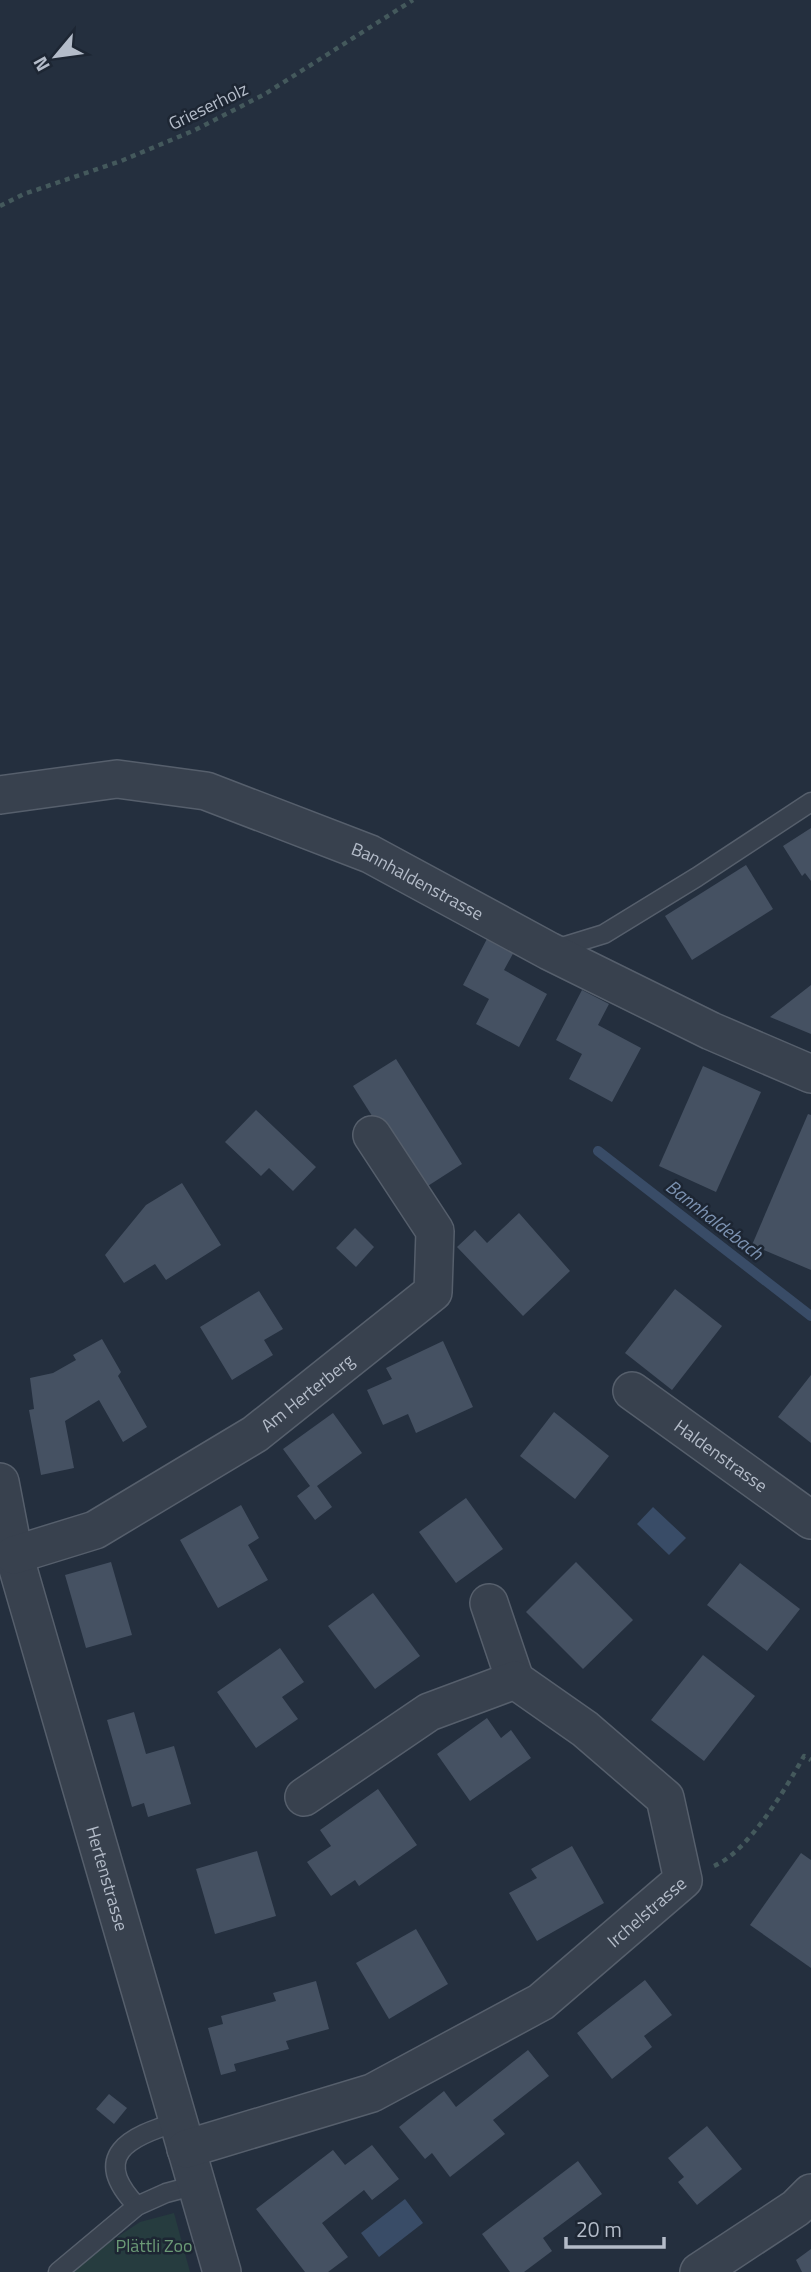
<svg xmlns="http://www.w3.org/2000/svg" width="811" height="2272" font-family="'Titillium Web',sans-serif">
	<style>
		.green { fill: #263c3f }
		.water { fill: #394c67 }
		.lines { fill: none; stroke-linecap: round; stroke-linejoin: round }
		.stream { stroke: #394c67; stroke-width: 10 }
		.building { fill: #455162 }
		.lane-casing { stroke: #565f6c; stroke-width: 21 }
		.street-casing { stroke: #565f6c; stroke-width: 40 }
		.path { stroke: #44595c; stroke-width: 4.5; stroke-dasharray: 5 5; stroke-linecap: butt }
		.lane { stroke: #38414e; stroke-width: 18 }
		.street { stroke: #38414e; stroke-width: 37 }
		.labels { text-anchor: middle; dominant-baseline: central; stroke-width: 5; stroke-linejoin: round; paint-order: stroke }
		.street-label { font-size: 18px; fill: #b4bcc9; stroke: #1d2633 }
		.park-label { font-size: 18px; fill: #6b9a76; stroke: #1d2633 }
		.water-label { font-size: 19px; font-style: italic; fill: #7c92b1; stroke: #1d2633 }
	</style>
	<rect width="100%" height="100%" fill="#242f3e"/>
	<polygon class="green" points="174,2213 190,2272 73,2272 84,2259 140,2222"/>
	<g class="water">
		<polygon points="653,1507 686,1538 669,1555 637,1524"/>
		<polygon points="405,2199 423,2223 379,2257 361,2233"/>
	</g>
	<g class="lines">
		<polyline class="stream" points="598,1151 811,1316"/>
	</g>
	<g class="building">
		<polygon points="811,828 811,881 805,873 802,876 783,846"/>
		<polygon points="746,865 773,909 692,960 665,916"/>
		<polygon points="489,935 515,950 504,970 547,994 519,1047 476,1024 489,999 463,985"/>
		<polygon points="811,985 811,1034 770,1017"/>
		<polygon points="582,990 609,1004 598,1025 641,1048 612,1102 569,1079 582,1054 556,1040"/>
		<polygon points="396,1059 462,1164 420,1191 353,1086"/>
		<polygon points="703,1066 761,1092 716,1192 659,1166"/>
		<polygon points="256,1110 316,1167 293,1191 269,1168 261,1176 225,1142"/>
		<polygon points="808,1114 811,1115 811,1270 752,1245"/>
		<polygon points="182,1183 221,1245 166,1280 155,1264 124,1283 105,1255 146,1205"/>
		<polygon points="519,1213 570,1271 523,1316 457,1247 475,1230 487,1243"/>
		<polygon points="355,1228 374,1247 356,1267 336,1248"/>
		<polygon points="675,1289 722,1326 672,1390 625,1353"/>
		<polygon points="259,1291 283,1329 264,1340 273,1355 232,1380 200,1327"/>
		<polygon points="102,1339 121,1372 118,1376 147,1427 123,1442 99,1400 65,1421 74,1468 41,1475 29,1410 34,1409 30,1378 53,1373 76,1360 73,1355"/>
		<polygon points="443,1341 473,1407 416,1433 408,1414 383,1425 367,1390 392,1379 386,1368"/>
		<polygon points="811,1375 811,1443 778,1417"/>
		<polygon points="554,1412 609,1456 575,1499 520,1456"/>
		<polygon points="333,1413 362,1453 317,1486 332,1507 315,1520 297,1496 310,1486 283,1449"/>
		<polygon points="466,1498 503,1549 456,1583 419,1532"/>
		<polygon points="241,1505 259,1538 248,1545 268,1580 218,1608 180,1540"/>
		<polygon points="111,1562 132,1635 86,1648 65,1575"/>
		<polygon points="576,1562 633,1620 583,1669 526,1612"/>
		<polygon points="740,1563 800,1609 767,1651 707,1605"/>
		<polygon points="373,1593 420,1656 375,1689 328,1626"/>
		<polygon points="280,1648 304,1682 282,1697 298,1719 256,1748 217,1692"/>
		<polygon points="703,1655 755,1696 704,1761 651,1720"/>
		<polygon points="134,1712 146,1754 174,1746 191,1804 148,1817 144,1803 132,1807 107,1720"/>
		<polygon points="487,1718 501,1738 511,1730 531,1758 470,1801 437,1754"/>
		<polygon points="378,1789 417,1845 359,1886 355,1880 331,1896 307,1862 331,1846 320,1830"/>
		<polygon points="572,1846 604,1903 537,1941 509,1893 537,1878 531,1869"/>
		<polygon points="257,1851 276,1916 215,1934 196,1869"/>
		<polygon points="801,1853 811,1860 811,1968 750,1925"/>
		<polygon points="416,1929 448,1984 389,2019 356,1963"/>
		<polygon points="645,1980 672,2015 644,2036 652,2047 612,2079 577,2033"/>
		<polygon points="316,1981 329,2029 286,2041 289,2049 234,2064 236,2071 221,2075 208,2028 223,2024 221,2016 276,2001 273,1993"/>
		<polygon points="528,2050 549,2076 493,2120 505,2134 450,2177 432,2153 425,2159 399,2127 444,2091 456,2107"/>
		<polygon points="109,2094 127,2108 114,2124 96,2109"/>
		<polygon points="707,2126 742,2169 697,2205 678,2182 684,2177 668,2158"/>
		<polygon points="372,2145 399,2179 372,2200 364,2190 322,2223 348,2257 328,2272 305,2272 256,2209 333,2150 345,2165"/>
		<polygon points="578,2161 602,2194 543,2238 552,2251 524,2272 510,2272 482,2234"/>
		<polygon points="811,2249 811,2272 802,2272 796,2260"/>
	</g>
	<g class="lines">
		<g class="lane-casing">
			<g id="lane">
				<polyline points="552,950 604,934 697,877 811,802"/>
				<path d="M137,2206C89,2156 129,2136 178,2122"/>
				<polyline points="58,2272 137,2206 166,2193 196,2185"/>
			</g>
		</g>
		<g class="street-casing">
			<g id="street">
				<path id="s1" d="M0,795L117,779L206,791L370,854L549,951L711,1031L811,1074"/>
				<path id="s2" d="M632,1391L811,1520"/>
				<path id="s3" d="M0,1482L14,1555L222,2272"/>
				<path id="s4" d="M14,1555L95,1530L255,1434L433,1292L435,1231L372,1135"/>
				<polyline points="489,1603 515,1680"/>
				<path id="s5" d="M186,2149L372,2093L541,2002L683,1880L665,1798L585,1729L515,1680L429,1712L304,1797"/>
				<polyline points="699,2272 796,2208 811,2193"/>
			</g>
		</g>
		<g class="path">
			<polyline points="0,206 24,194 121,161 195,130 265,94 413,0"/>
			<path d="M714,1866C749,1851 786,1788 804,1756L811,1760"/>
		</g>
		<use href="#lane" class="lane"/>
		<use href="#street" class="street"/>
	</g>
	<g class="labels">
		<g class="street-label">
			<text transform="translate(208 106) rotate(-26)">Grieserholz</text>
			<text stroke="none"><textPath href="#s1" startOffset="438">Bannhaldenstrasse</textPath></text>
			<text stroke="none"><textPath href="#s4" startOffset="338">Am Herterberg</textPath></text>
			<text stroke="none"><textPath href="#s2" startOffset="110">Haldenstrasse</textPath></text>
			<text stroke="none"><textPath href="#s3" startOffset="411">Hertenstrasse</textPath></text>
			<text stroke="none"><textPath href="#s5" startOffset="525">Irchelstrasse</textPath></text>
		</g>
		<g class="park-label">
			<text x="154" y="2245">Plättli Zoo</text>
		</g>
		<g class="water-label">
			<text transform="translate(715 1219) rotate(38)">Bannhaldebach</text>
		</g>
	</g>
	<g transform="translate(56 56) rotate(241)" stroke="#1d2633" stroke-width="5" paint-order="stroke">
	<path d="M0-5L12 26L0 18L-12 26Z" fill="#b4bcc9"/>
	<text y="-10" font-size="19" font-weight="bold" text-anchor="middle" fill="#b4bcc9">N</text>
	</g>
	<path d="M566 2237v10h98v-10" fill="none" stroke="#b4bcc9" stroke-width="3.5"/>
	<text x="576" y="2237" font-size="21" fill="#b4bcc9" stroke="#1d2633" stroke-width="5" paint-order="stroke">20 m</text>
</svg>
